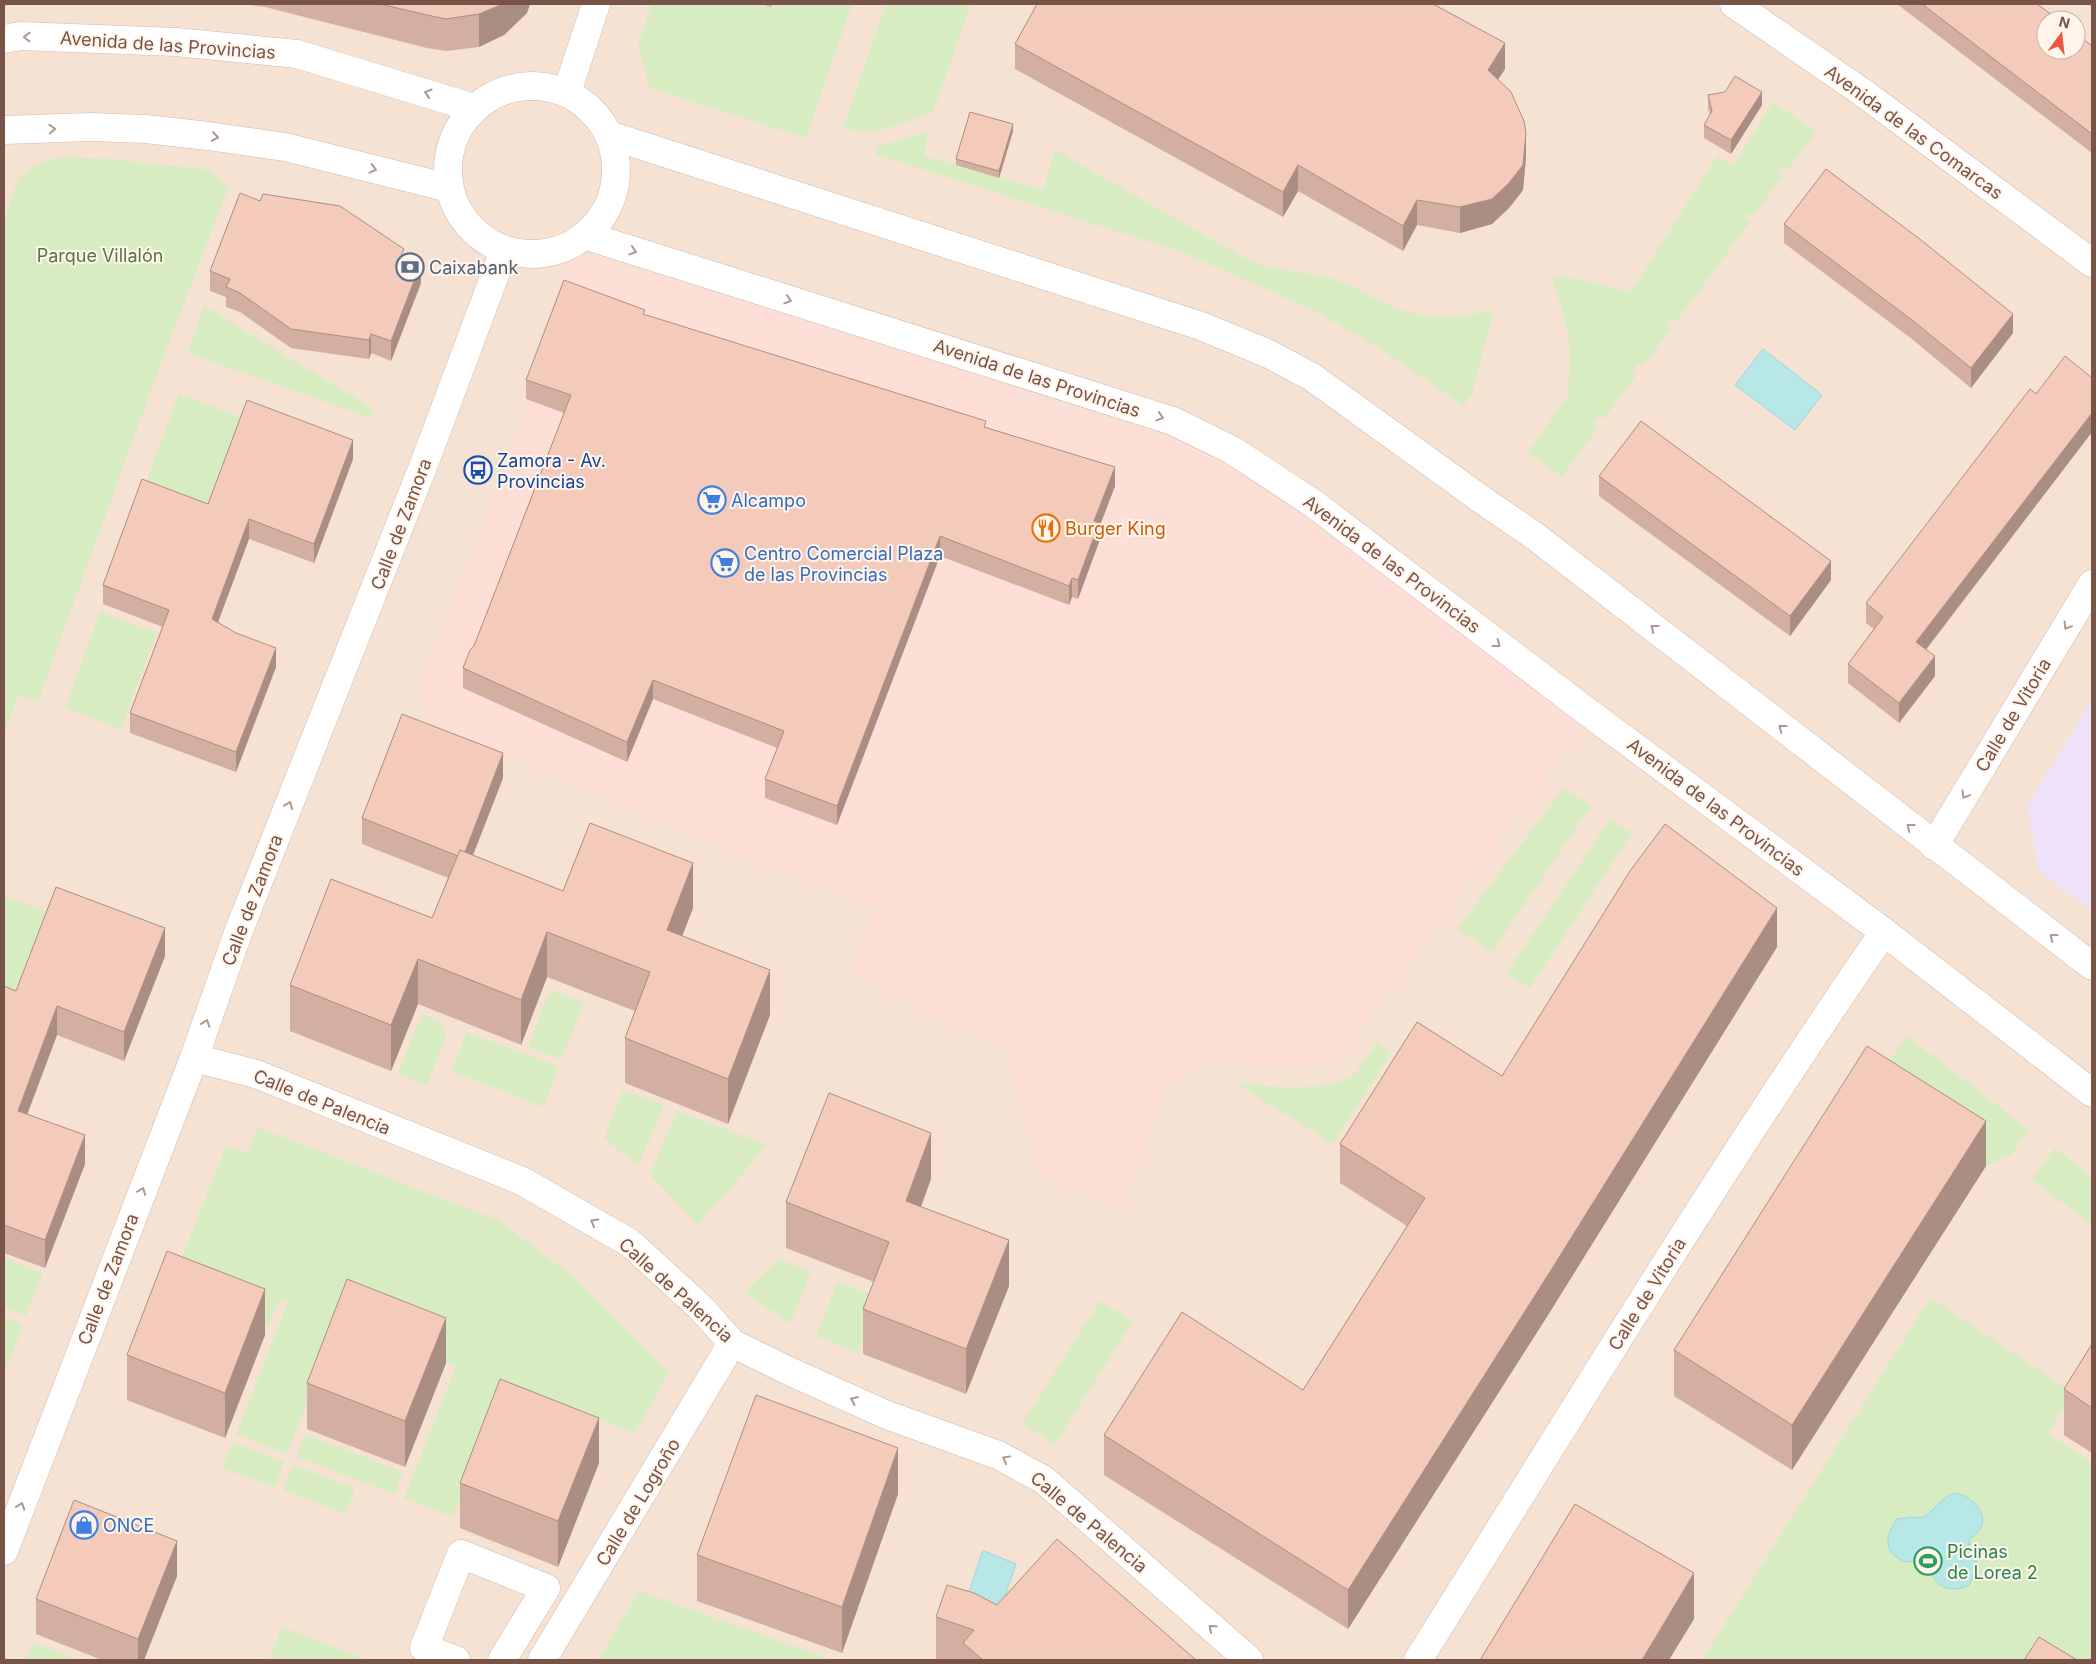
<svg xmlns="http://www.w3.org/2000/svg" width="2096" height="1664" font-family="Inter,sans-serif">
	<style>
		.residential { fill: #f5e2d3; fill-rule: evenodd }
		.commercial { fill: #fedfd8 }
		.education { fill: #eee1fa }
		.green { fill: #d8ecc2 }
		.water { fill: #b8e7e8; stroke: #9dd8da }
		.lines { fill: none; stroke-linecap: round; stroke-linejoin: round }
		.street-casing { stroke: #d2b9ac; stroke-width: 29 }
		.secondary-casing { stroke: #d5b8aa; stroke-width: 29 }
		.street { stroke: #fff; stroke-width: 28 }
		.secondary { stroke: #fff; stroke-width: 28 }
		.wall { fill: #d2afa1 }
		.shaded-wall { fill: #ab8e83 }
		.building { fill: #f4cbbb; stroke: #ab8e83 }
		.oneway { stroke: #ae9891 }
		.labels { text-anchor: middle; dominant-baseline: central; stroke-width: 4; stroke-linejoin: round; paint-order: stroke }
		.street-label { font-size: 18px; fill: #785448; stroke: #fff5ec }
		.park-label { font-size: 18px; fill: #55783d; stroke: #fff5ec }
		.service-label { font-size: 18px; fill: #4e5e75; stroke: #fff5ec; text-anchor: start }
		.transit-label { font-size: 18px; fill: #164399; stroke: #fff5ec; text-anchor: start }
		.shop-label { font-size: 18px; fill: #366cbe; stroke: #fff5ec; text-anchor: start }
		.food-label { font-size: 18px; fill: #c56008; stroke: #fff5ec; text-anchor: start }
		.leisure-label { font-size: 18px; fill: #27864d; stroke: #fff5ec; text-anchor: start }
	</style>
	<rect width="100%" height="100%" fill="#fdf1e5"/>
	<path class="residential" d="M4,4H2092V1660H4ZM2046,20H2076V50H2046Z"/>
	<polygon class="commercial" points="590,256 739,300 1185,444 1239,474 1447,619 1584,725 1339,1058 1306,1069 1270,1067 1229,1061 1197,1065 1165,1090 1121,1209 1040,1175 1005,1047 938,1020 849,969 875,906 764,866 547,773 438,723 428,715 422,703 420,692 422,680 530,401 564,300 560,263"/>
	<polygon class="education" points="2092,699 2092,911 2039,871 2027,807"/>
	<g class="green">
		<polygon points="652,4 761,4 771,7 773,4 852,4 806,138 650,88 638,45"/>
		<path d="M886,4H971L933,112C903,123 875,137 843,128Z"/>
		<polygon points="1773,102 1816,132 1788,170 1783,166 1778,174 1783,176 1754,215 1749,213 1745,218 1750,222 1676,322 1671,319 1666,326 1671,329 1643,366 1637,364 1632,372 1637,375 1604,419 1599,416 1593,424 1598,427 1562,477 1528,453 1568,395 1570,352 1568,335 1557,292 1551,277 1563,276 1631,292 1717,156 1734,165"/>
		<path d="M928,132L924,156L1043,190L1055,150L1252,262C1279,272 1307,271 1334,279C1355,286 1372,299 1393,307C1427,320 1459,318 1494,310L1472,394L1463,406L1381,349L1311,309L1182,252L875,154L878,146Z"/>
		<polygon points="59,157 111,159 209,170 228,188 154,382 38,701 18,695 4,734 4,220 18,179 34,165"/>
		<polygon points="204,306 374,409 371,418 188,353"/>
		<polygon points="179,393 240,417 204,512 143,490"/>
		<polygon points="100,612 157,633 121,729 65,708"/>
		<polygon points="1564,788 1591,806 1492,952 1457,929"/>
		<polygon points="1610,819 1632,833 1530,988 1506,974"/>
		<polygon points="4,896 50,913 12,1011 4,1008"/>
		<polygon points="557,992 584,1003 561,1060 528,1047 547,998 551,993"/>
		<polygon points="422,1014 441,1021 444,1031 447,1033 427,1085 398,1074"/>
		<polygon points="467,1032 559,1067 544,1107 451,1071"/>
		<polygon points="1907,1036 2029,1130 2010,1155 1986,1166 1882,1071"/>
		<path d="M1376,1043L1392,1052L1333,1144L1236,1083C1265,1086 1335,1095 1356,1072C1364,1063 1370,1052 1376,1043Z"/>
		<polygon points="623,1090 664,1105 638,1166 604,1138"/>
		<polygon points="677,1111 767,1145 698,1225 650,1175"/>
		<polygon points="257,1127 500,1221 577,1280 669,1372 635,1433 506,1385 453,1517 404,1498 456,1366 338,1321 287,1454 236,1434 288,1302 280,1299 268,1327 169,1290 226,1146 247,1154"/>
		<polygon points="2055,1148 2092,1177 2092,1225 2031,1179"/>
		<polygon points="4,1258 43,1273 26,1316 4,1308"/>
		<polygon points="779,1259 811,1272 790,1324 745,1292"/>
		<polygon points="838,1282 880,1298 858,1353 816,1336"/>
		<polygon points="1930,1298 2074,1394 2047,1433 2092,1462 2092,1660 1702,1660"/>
		<polygon points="1100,1301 1133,1321 1055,1444 1022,1424"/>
		<polygon points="4,1317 23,1324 7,1366 4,1365"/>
		<polygon points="305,1434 403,1472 394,1494 296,1457"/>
		<polygon points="232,1442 284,1462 275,1487 222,1468"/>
		<polygon points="293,1465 355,1488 346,1514 283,1490"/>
		<polygon points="639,1591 833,1660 598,1660"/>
		<polygon points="282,1627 368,1660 269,1660"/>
		<polygon points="33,1642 81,1660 26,1660"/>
	</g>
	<g class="water">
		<polygon points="1763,349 1822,395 1795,430 1735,385"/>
		<path d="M1954,1493C1977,1495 1996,1525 1970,1538L1969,1549L1978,1564L1969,1585C1953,1593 1935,1589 1931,1570C1927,1568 1922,1564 1918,1562C1913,1561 1908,1563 1903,1561C1882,1551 1886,1534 1897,1519L1912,1517L1923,1518C1935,1509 1940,1499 1954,1493Z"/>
		<polygon points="984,1551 1016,1564 1006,1593 990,1611 966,1601 982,1552"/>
	</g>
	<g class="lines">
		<g class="street-casing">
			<g id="street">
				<polyline points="567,92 596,4"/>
				<polyline points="1934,846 2092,584"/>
				<polyline points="194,1058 256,1074 522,1181 630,1243 701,1308 732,1343 791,1372 887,1415 998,1455 1044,1480 1249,1660"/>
				<polyline points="4,1551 194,1058 238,933 426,459 504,251"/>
				<polyline points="456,1660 424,1648 461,1554 546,1588 502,1660"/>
				<polyline points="542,1660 732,1343"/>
				<path d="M1418,1660C1571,1416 1720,1169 1884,932"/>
			</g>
		</g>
		<g class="secondary-casing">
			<g id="secondary">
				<polyline points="1734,4 1862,92 2092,263"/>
				<polyline points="4,39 20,36 176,42 297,54 474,108"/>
				<circle cx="532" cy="170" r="84"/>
				<polyline points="4,130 90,127 146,129 208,136 285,147 449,188"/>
				<polyline points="609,135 1201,326 1269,354 1312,377 1485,502 1536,537 2092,966"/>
				<polyline points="587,236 1173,421 1232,450 1314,504 1581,707 1884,932 2092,1093"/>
			</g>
		</g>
		<use href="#street" class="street"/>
		<use href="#secondary" class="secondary"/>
	</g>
	<g class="wall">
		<polygon points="242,4 530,4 527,13 504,35 479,47 446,51 427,48 265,7"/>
		<polygon points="761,4 773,4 771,7"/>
		<polygon points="1897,4 2037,4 2092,46 2092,153"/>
		<polygon points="1015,44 1505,69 1498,79 1526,158 1523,190 1509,208 1492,224 1460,233 1417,225 1403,251 1298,191 1283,217 1015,69"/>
		<polygon points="1708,95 1762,105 1731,154 1704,138 1704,125 1710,115 1708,109"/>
		<polygon points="1013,131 999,178 956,165 956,159"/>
		<polygon points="260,201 404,256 421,283 391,361 371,353 369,359 291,348 240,312 226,307 226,297 210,291 210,271"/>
		<polygon points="1784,224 2013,333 1971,388 1912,339 1784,243"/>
		<polygon points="645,315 986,428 1115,486 1099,528 1099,542 1078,599 1072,597 1069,605 940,556 837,825 765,798 765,779 777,748 653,699 627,762 463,688 463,668 474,646 564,413 526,399 526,380"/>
		<polygon points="2092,378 2092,432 1926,650 1935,676 1899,723 1848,683 1848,664 1874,629 1866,623 1866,603 2036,394"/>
		<polygon points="353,459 314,563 249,539 218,622 276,667 236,772 130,733 130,713 163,627 103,604 103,585 208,504"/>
		<polygon points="1599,476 1831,580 1790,636 1599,496"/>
		<polygon points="503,778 473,855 563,891 693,908 682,936 770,1015 728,1124 625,1083 625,1038 635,1011 547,977 521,1045 418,1004 391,1071 290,1031 290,985 432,918 448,878 362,844 362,818"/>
		<polygon points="1777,947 1548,1315 1348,1629 1104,1475 1104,1435 1303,1390 1407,1226 1340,1183 1340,1144 1502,1076"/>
		<polygon points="165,956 124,1061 57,1035 27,1114 85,1164 45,1268 4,1253 4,986 16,991"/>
		<polygon points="1986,1166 1792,1470 1674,1396 1674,1350"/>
		<polygon points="931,1179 921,1207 1009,1286 966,1394 863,1354 863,1309 874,1282 786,1248 786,1202"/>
		<polygon points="265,1335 225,1438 127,1400 127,1355"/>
		<polygon points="2092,1344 2092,1453 2064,1435 2064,1389"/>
		<polygon points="446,1363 405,1467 307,1429 307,1383"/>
		<polygon points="599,1463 558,1567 460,1528 460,1483"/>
		<polygon points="898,1494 842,1653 697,1601 697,1555"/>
		<polygon points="177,1576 144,1660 102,1660 36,1634 36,1599"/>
		<polygon points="997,1605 1196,1660 936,1660 936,1617"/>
	</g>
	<g class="shaded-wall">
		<polygon points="503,4 530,4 527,13 504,35 479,47 479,14"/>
		<polygon points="1505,43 1505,69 1488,95 1488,70"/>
		<polygon points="1762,92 1762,105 1731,154 1731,140"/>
		<polygon points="1013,124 1013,131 999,178 999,171"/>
		<polygon points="1526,133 1526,158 1523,190 1509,208 1492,224 1460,233 1460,207"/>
		<polygon points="1298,165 1298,191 1283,217 1283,192"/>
		<polygon points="1417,200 1417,225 1403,251 1403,226"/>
		<polygon points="421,263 421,283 391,361 391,341"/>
		<polygon points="2013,314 2013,333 1971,388 1971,368"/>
		<polygon points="371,334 371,353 369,359 369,340"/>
		<polygon points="2092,413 2092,432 1916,662 1916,642"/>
		<polygon points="353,440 353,459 314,563 314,544"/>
		<polygon points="1115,467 1115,486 1099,528 1099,542 1078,599 1078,580 1094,521"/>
		<polygon points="249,519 249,539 212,638 212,619"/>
		<polygon points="940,536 940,556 837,825 837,806"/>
		<polygon points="1831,561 1831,580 1790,636 1790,616"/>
		<polygon points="1072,578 1072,597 1069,605 1069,586"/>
		<polygon points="276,648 276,667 236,772 236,752"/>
		<polygon points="1935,656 1935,676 1899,723 1899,703"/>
		<polygon points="653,680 653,699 627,762 627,742"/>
		<polygon points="503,753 503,778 462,883 462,858"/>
		<polygon points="693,863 693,908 667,975 667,930"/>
		<polygon points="1777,908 1777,947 1548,1315 1348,1629 1348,1590"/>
		<polygon points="165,928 165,956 124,1061 124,1032"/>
		<polygon points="547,932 547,977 521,1045 521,1000"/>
		<polygon points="418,959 418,1004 391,1071 391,1025"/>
		<polygon points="770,970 770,1015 728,1124 728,1079"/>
		<polygon points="57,1006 57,1035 18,1139 18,1111"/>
		<polygon points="1986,1121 1986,1166 1792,1470 1792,1425"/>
		<polygon points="931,1133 931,1179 906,1246 906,1201"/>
		<polygon points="85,1135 85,1164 45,1268 45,1240"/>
		<polygon points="1009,1240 1009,1286 966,1394 966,1349"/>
		<polygon points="265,1289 265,1335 225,1438 225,1393"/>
		<polygon points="446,1318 446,1363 405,1467 405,1421"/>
		<polygon points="599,1418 599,1463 558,1567 558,1521"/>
		<polygon points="898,1448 898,1494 842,1653 842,1607"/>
		<polygon points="177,1541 177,1576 144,1660 138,1660 138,1639"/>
		<polygon points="1694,1573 1694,1619 1669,1660 1642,1660"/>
	</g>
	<g class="building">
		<polygon points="380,4 503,4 479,14 446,19 427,15"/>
		<polygon points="1037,4 1433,4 1505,43 1488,70 1511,92 1524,121 1526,133 1523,165 1509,183 1492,199 1460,207 1417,200 1403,226 1298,165 1283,192 1015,44"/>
		<polygon points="1922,4 2037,4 2059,20 2046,20 2046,50 2076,50 2076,33 2092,46 2092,134"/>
		<polygon points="1735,76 1762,92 1731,140 1704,125 1712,111 1708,95 1725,92"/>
		<polygon points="970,112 1013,124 999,171 956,159"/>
		<polygon points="1826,169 1921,240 2013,314 1971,368 1912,320 1784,224"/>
		<polygon points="240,193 260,201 263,194 340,206 404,249 401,255 421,263 391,341 371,334 369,340 291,329 240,293 226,287 230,279 210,271"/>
		<polygon points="564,280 645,310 643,314 986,421 984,427 1115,467 1094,521 1099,523 1078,580 1072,578 1069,586 940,536 837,806 765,779 784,731 653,680 627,742 463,668 470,650 474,646 571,395 526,380"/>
		<polygon points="2065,356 2092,378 2092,413 1916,642 1935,656 1899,703 1848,664 1883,617 1866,603 2030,389 2036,394"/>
		<polygon points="247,400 353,440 314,544 249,519 212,619 236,633 276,648 236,752 130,713 169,610 103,585 142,479 208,504"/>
		<polygon points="1641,421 1831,561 1790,616 1599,476"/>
		<polygon points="402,714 503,753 465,852 460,850 458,856 362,818"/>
		<polygon points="590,823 693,863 667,930 770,970 728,1079 625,1038 650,972 547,932 521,1000 418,959 391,1025 290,985 331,879 432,918 460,850 563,891"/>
		<polygon points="1665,824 1777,908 1548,1275 1348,1590 1104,1435 1182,1312 1303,1390 1425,1198 1340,1144 1417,1022 1502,1076 1630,871"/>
		<polygon points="56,887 165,928 124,1032 57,1006 18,1111 85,1135 45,1240 4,1225 4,986 16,991"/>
		<polygon points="1867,1046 1986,1121 1792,1425 1674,1350"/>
		<polygon points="829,1093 931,1133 906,1201 1009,1240 966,1349 863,1309 889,1242 786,1202"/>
		<polygon points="167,1251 265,1289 225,1393 127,1355"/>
		<polygon points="347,1279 446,1318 405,1421 307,1383"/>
		<polygon points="2092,1344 2092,1408 2064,1389"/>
		<polygon points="500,1379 599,1418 558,1521 460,1483"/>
		<polygon points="756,1395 898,1448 842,1607 697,1555"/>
		<polygon points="74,1500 177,1541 138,1639 36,1599"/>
		<polygon points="1575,1504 1694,1573 1642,1660 1480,1660"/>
		<polygon points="1057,1539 1196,1660 983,1660 963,1643 974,1630 936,1617 947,1585 974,1593 997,1605"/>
		<polygon points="2039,1637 2077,1660 2024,1660"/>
	</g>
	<defs><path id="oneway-chevron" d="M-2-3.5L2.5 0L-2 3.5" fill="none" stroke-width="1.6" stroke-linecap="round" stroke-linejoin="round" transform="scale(1.25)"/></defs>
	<g class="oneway">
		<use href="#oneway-chevron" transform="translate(27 37) rotate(-179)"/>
		<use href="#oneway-chevron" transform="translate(428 93) rotate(-163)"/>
		<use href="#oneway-chevron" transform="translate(52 129) rotate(-2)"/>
		<use href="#oneway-chevron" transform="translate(215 137) rotate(8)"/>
		<use href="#oneway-chevron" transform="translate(373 169) rotate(14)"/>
		<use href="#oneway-chevron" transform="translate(633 251) rotate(18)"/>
		<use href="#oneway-chevron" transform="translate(788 300) rotate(18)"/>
		<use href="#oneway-chevron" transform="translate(1160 417) rotate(18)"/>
		<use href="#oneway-chevron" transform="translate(2067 626) rotate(121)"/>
		<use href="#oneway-chevron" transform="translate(1654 628) rotate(-142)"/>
		<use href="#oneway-chevron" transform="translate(1497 644) rotate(37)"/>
		<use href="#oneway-chevron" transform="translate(1782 728) rotate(-142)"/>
		<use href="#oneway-chevron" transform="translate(1965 795) rotate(121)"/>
		<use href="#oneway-chevron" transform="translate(289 805) rotate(-68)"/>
		<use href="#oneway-chevron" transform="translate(1910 827) rotate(-142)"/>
		<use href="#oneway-chevron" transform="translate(2053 937) rotate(-143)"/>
		<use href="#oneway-chevron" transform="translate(206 1023) rotate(-71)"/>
		<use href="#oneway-chevron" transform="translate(142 1191) rotate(-69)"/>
		<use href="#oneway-chevron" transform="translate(594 1222) rotate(-150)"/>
		<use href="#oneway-chevron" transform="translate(854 1400) rotate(-156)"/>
		<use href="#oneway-chevron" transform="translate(1006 1459) rotate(-151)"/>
		<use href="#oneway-chevron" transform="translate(21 1506) rotate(-70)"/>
		<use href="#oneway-chevron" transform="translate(1212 1628) rotate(-139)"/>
	</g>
	<defs>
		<g id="bank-ring" transform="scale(1.4375)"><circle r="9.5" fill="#fff5ec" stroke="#5c6f8a" stroke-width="1.5"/><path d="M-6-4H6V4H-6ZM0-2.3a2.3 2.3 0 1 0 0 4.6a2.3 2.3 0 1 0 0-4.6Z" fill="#5c6f8a"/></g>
		<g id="bus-ring" transform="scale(1.4375)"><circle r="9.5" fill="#fff5ec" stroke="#1a4fb4" stroke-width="1.5"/><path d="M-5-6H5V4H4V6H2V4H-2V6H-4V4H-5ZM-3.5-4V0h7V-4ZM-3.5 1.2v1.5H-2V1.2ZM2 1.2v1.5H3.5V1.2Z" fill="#1a4fb4"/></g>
		<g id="supermarket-ring" transform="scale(1.4375)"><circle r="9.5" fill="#fff5ec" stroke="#3f7fe0" stroke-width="1.5"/><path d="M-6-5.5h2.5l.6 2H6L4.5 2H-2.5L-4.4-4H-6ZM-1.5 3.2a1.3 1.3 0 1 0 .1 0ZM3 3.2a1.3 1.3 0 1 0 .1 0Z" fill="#3f7fe0"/></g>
		<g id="restaurant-ring" transform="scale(1.4375)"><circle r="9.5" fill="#fff5ec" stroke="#e8710a" stroke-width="1.5"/><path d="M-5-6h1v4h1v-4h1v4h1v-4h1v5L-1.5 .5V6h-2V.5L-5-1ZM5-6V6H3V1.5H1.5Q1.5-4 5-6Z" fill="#e8710a"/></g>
		<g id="shop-ring" transform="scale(1.4375)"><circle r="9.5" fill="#fff5ec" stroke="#3f7fe0" stroke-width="1.5"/><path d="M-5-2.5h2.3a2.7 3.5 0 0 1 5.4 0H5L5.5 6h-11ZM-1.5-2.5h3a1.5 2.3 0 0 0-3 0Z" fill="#3f7fe0"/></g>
		<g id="stadium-ring" transform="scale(1.4375)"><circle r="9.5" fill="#fff5ec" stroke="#2e9e5b" stroke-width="1.5"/><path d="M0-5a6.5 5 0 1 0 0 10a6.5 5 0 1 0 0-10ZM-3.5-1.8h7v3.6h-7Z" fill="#2e9e5b"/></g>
	</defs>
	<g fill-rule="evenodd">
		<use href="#bank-ring" x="410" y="267"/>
		<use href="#bus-ring" x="478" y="470"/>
		<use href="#supermarket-ring" x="712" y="500"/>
		<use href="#restaurant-ring" x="1046" y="528"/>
		<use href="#supermarket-ring" x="725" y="563"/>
		<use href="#shop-ring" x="84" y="1525"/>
		<use href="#stadium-ring" x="1928" y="1561"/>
	</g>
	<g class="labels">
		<g class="street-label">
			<text transform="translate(168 45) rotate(4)">Avenida de las Provincias</text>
			<text transform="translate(1914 132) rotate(36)">Avenida de las Comarcas</text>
			<text transform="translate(1037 378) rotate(18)">Avenida de las Provincias</text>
			<text transform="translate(401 524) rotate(-69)">Calle de Zamora</text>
			<text transform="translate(1392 564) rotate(37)">Avenida de las Provincias</text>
			<text transform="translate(2013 715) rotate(-59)">Calle de Vitoria</text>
			<text transform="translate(1716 807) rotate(37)">Avenida de las Provincias</text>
			<text transform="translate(252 900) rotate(-69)">Calle de Zamora</text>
			<text transform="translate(322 1102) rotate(22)">Calle de Palencia</text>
			<text transform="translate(108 1279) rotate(-69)">Calle de Zamora</text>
			<text transform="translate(676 1290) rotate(42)">Calle de Palencia</text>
			<text transform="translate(1647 1294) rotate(-58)">Calle de Vitoria</text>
			<text transform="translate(638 1502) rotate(-59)">Calle de Logroño</text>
			<text transform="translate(1089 1522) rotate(40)">Calle de Palencia</text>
		</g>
		<g class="park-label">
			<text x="100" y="255">Parque Villalón</text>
		</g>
		<g class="service-label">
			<text x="429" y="267">Caixabank</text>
		</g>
		<g class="transit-label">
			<text x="497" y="460">Zamora - Av.<tspan x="497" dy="21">Provincias</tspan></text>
		</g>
		<g class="shop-label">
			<text x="731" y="500">Alcampo</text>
			<text x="744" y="553">Centro Comercial Plaza<tspan x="744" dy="21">de las Provincias</tspan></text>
			<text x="103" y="1525">ONCE</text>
		</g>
		<g class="food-label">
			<text x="1065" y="528">Burger King</text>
		</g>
		<g class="leisure-label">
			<text x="1947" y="1551">Picinas<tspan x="1947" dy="21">de Lorea 2</tspan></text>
		</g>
	</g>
	<rect width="2096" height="1664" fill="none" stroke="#785448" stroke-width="10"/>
	<g transform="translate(2061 35) rotate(15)"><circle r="24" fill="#fff5ec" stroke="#c9b5aa"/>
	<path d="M0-4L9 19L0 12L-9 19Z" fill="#ed5644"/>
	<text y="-8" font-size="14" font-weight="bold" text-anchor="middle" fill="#785448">N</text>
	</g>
</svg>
